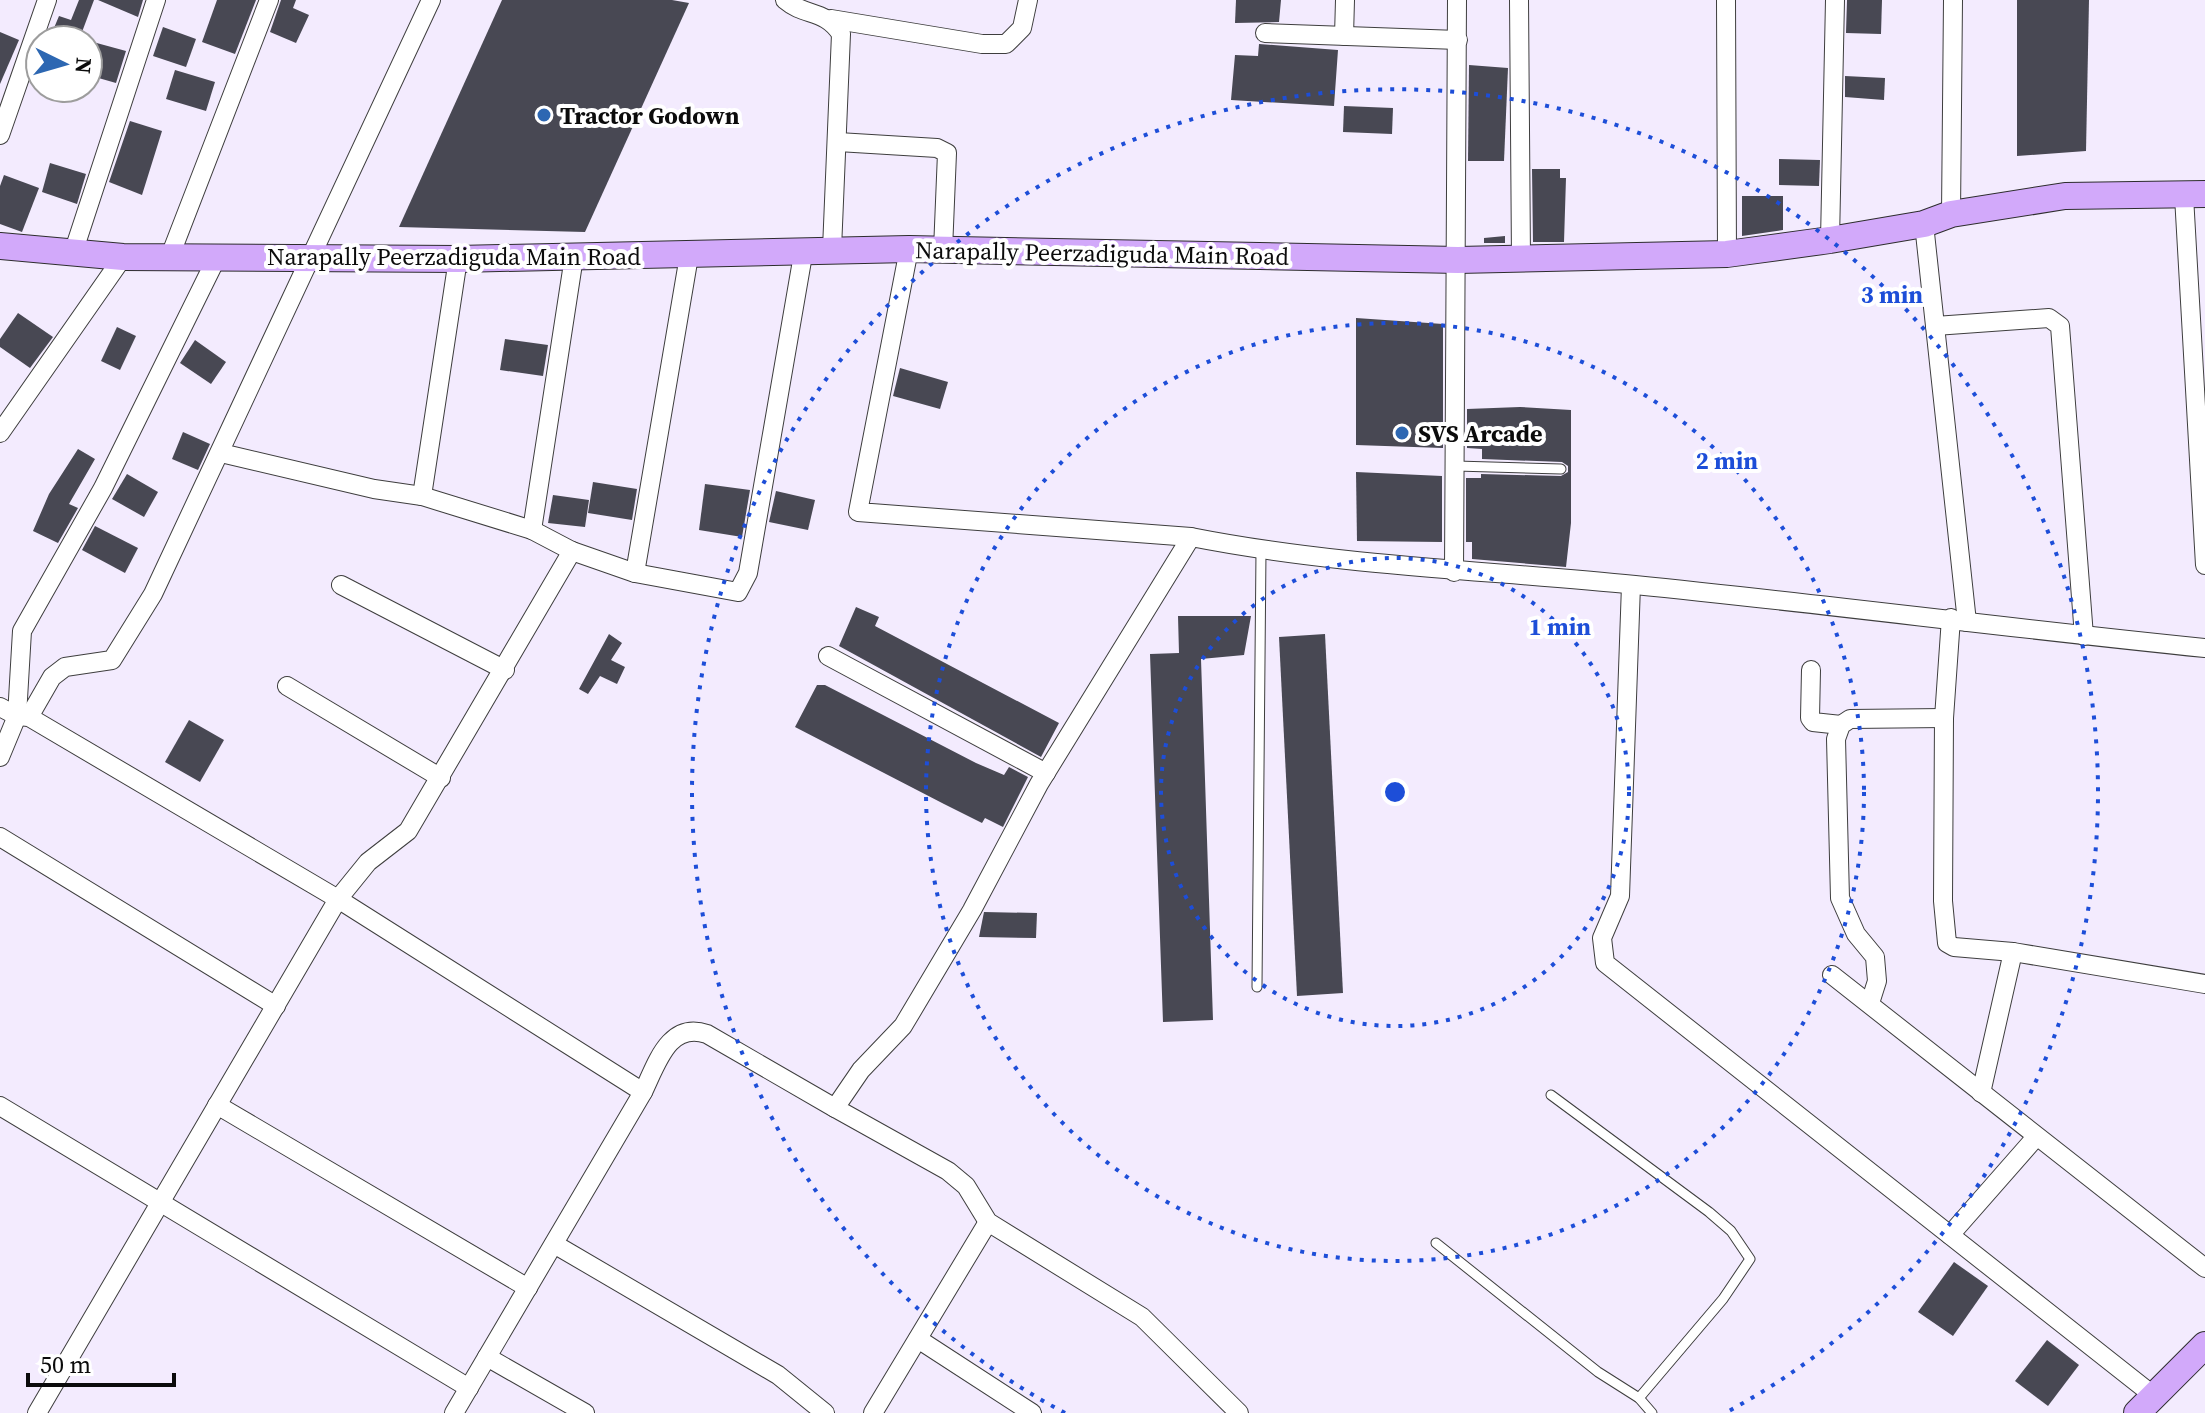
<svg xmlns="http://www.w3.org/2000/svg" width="2205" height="1413" font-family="'Source Serif 4',serif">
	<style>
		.building { fill: #484853 }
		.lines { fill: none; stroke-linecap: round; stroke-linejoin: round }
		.lane-casing { stroke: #3e3e3e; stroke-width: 11 }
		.street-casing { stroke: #3e3e3e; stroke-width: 20 }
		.secondary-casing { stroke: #2d2d2d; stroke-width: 28 }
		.lane { stroke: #fff; stroke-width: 9 }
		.street { stroke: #fff; stroke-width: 18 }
		.secondary { stroke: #d2a9fa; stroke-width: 26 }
		.ring { fill: none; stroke: #1d4ed8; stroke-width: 4; stroke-dasharray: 4 8 }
		.poi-dot { fill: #2d67b2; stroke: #fff; stroke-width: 3 }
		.labels { text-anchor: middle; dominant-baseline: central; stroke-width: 8; stroke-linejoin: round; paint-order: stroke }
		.poi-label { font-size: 24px; font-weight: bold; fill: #0b0b0b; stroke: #fff; text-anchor: start }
		.street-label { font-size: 24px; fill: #0b0b0b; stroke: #fff }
		.centre { fill: #1d4ed8; stroke: #fff; stroke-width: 4 }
		.ring-label { font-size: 24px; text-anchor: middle; font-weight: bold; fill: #1d4ed8; stroke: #fff; stroke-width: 8; stroke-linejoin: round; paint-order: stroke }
	</style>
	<rect width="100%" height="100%" fill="#f3ebfe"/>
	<g class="building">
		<polygon points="79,0 94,0 79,40 49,40 59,16 71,20"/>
		<polygon points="98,0 143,0 138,17"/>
		<polygon points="217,0 256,0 235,54 202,42"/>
		<polygon points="281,0 296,0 293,8 309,15 296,43 270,32"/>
		<polygon points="502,0 672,0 689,3 585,232 399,227"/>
		<polygon points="1236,0 1281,0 1279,22 1235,23"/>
		<polygon points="1847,0 1882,0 1881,34 1846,33"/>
		<polygon points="2017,0 2089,0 2086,151 2017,156"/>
		<polygon points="163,27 196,39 186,67 153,56"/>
		<polygon points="0,32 19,40 0,84"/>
		<polygon points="93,42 126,51 116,83 88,75"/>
		<polygon points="1259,44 1338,50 1334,106 1231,100 1235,55 1258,56"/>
		<polygon points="1469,65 1508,68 1504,161 1468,161"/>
		<polygon points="175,70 215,82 206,111 166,99"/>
		<polygon points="1845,76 1885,78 1884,100 1845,97"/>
		<polygon points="1344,106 1393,108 1392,134 1343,132"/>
		<polygon points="130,121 162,131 142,195 109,182"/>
		<polygon points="1779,159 1820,160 1819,186 1779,185"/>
		<polygon points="50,163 86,174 77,204 42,192"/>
		<polygon points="1532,169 1560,169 1560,178 1566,178 1564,242 1533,242"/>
		<polygon points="4,175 39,188 22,232 0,224 0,186"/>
		<polygon points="1742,196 1783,196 1783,230 1742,236"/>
		<polygon points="1505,236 1505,243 1484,243 1484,238"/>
		<polygon points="18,313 53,337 30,368 0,347 0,339"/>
		<polygon points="1356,318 1443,324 1443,448 1356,445"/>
		<polygon points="117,327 136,336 120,370 101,361"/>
		<polygon points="505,339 548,345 543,376 500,370"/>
		<polygon points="195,340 226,362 211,384 180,363"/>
		<polygon points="900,368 948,382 940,409 893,396"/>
		<polygon points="1520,407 1571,410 1571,523 1566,567 1472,559 1472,542 1466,542 1466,478 1481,478 1481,474 1561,476 1568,472 1568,466 1562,462 1482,459 1482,449 1467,448 1467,409"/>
		<polygon points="183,432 210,444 198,470 172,459"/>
		<polygon points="78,449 95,459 69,504 78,508 58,543 33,531 49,494"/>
		<polygon points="1356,472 1442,476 1442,542 1357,541"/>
		<polygon points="127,474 158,492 144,517 112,499"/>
		<polygon points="593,482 637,489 632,520 588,513"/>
		<polygon points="705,484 750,490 742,537 699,530"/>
		<polygon points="776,491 815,500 808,530 769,522"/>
		<polygon points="553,495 589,500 585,527 548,523"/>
		<polygon points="95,526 138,548 125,573 82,550"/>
		<polygon points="856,607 879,617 875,626 1059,723 1041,757 839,646"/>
		<polygon points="1178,616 1251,616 1244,655 1201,659 1213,1020 1163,1022 1150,654 1179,653"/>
		<polygon points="609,634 622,643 611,660 625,667 617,684 600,676 588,694 579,689"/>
		<polygon points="1325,634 1343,993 1297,996 1279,637"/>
		<polygon points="817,685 825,685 976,763 1004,775 1009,767 1028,777 1003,827 985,818 982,823 944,804 795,727"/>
		<polygon points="189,720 224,740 200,782 165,762"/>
		<polygon points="984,912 1037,913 1036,938 979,937"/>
		<polygon points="1954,1262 1988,1286 1953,1336 1918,1312"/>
		<polygon points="2047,1340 2079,1365 2048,1406 2015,1381"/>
	</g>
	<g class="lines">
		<g class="lane-casing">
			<g id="lane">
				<polyline points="1456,466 1561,469"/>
				<polyline points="1257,987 1261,551"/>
				<polyline points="1551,1095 1709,1212 1731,1231 1750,1259 1723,1299 1639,1398"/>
				<polyline points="1436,1243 1598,1372 1639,1398 1652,1413"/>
			</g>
		</g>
		<g class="street-casing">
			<g id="street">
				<path d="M785,0C805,17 825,9 841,34L832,249"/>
				<polyline points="1519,0 1521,259"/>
				<polyline points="1726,0 1727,254"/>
				<polyline points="831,19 982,44 1006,44 1022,28 1028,0"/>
				<polyline points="1265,33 1458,40"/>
				<polyline points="1344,36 1345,0"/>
				<polyline points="0,135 47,0"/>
				<polyline points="838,142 937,148 947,153 943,250"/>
				<polyline points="2184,196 2205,565"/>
				<polyline points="1951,214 1953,0"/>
				<polyline points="1924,224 1967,622"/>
				<polyline points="1830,240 1835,0"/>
				<polyline points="909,249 858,512 1191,537"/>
				<polyline points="73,253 156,0"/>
				<polyline points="170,256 269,0"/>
				<polyline points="1935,326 2049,318 2060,326 2084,636"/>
				<polyline points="0,433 123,257"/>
				<polyline points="221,453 374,489 422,496 532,530 572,551 635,573 738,592 748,573 804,249"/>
				<polyline points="422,496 458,259"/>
				<polyline points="532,530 574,257"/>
				<polyline points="1454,572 1457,0"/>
				<polyline points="635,573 689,256"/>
				<polyline points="341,585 505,670"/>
				<polyline points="1631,585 1620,896 1602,938 1605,963 2154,1396"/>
				<polyline points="1951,618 1944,718 1943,901 1947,943 1954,947 2013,952 2205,984"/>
				<polyline points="828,656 1046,773"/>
				<polyline points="1811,670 1810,718 1813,722 1841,725"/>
				<polyline points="287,686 441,778"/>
				<polyline points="0,707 17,716 29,717 338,899 643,1092 454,1413"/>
				<polyline points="29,717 52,677 65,667 112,660 153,594 431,0"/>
				<polyline points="0,757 17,716 22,631 103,488 218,255"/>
				<polyline points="0,837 276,1006"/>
				<polyline points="1832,975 2205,1268"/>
				<polyline points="1870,1003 1877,981 1875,957 1856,934 1840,898 1836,739 1841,725 1850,719 1944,718"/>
				<path d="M643,1092C657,1063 669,1021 707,1034L835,1108"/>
				<polyline points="1981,1093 2013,952"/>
				<polyline points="217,1105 528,1288"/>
				<polyline points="0,1106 469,1388"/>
				<polyline points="1950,1235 2036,1137"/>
				<polyline points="554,1244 778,1375 825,1413"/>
				<polyline points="918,1339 1032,1413"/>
				<polyline points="487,1357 585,1413"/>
				<polyline points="37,1413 338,899 368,862 408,831 572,551"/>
				<polyline points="873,1413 988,1222"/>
				<path d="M1239,1413L1142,1317L988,1222L966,1186L948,1171L835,1108L861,1070L903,1026L972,910L1039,784L1191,537C1338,566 1486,570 1635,585C1825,604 2015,629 2205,648"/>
			</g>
		</g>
		<g class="secondary-casing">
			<g id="secondary">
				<polyline points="0,246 123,257 458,259 909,249 1458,260 1727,254 1830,240 1924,224 1951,214 2065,196 2205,194"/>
				<polyline points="2137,1413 2205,1345"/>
			</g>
		</g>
		<use href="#lane" class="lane"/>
		<use href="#street" class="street"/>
		<use href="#secondary" class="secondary"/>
	</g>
	<g class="ring">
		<circle cx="1395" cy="792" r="234"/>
		<circle cx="1395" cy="792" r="469"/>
		<path d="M1065 1413A703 703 0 1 1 1725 1413"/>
	</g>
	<g class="poi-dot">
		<circle cx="544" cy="115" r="8"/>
		<circle cx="1402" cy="433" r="8"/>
	</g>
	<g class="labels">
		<g class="poi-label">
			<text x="560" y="115">Tractor Godown</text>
			<text x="1418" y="433">SVS Arcade</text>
		</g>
		<g class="street-label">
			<text transform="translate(1102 253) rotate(1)">Narapally Peerzadiguda Main Road</text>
			<text x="454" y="256">Narapally Peerzadiguda Main Road</text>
		</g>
	</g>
	<circle cx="1395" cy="792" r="12" class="centre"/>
	<g class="ring-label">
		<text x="1892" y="303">3 min</text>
		<text x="1727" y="469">2 min</text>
		<text x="1560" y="635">1 min</text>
	</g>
	<g transform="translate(64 64) rotate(95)"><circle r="38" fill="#ffffff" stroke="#9d9d9d" stroke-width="2"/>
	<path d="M0-6L14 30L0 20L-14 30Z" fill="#2d67b2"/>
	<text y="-12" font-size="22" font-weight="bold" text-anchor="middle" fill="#0b0b0b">N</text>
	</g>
	<path d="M28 1373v12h146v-12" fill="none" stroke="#0b0b0b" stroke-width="4"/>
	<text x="40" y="1373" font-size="24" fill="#0b0b0b" stroke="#ffffff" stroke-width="6" paint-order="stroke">50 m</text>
</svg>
